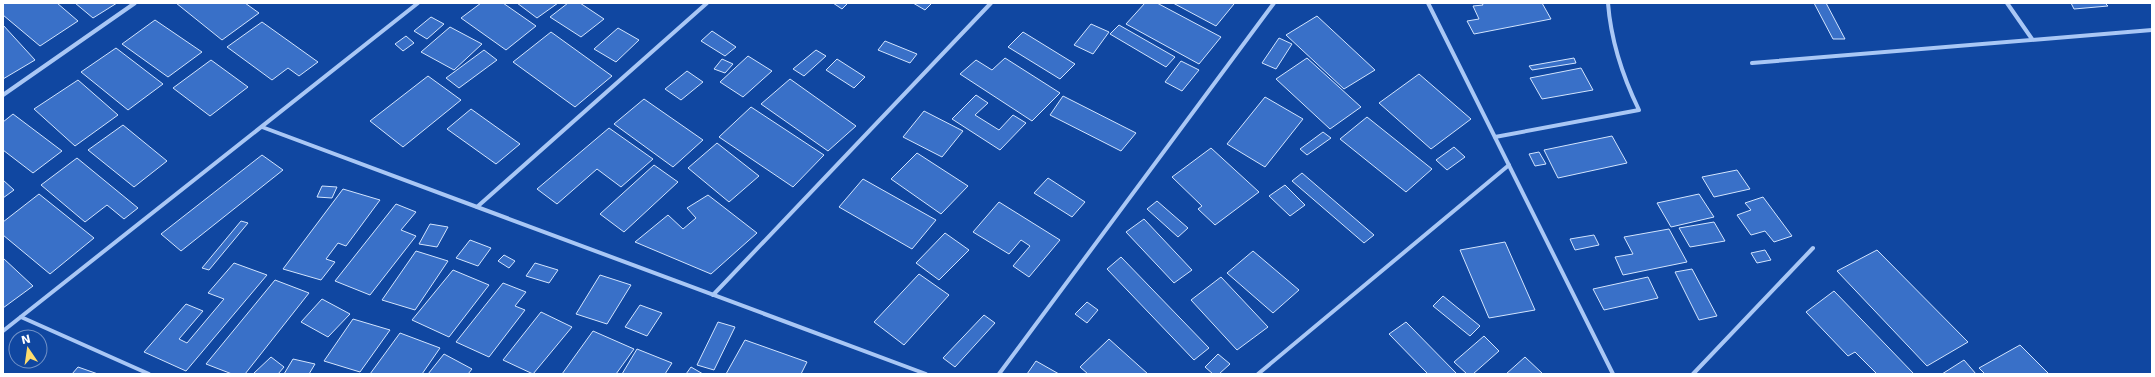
<svg xmlns="http://www.w3.org/2000/svg" width="2155" height="377" font-family="'DejaVu Sans',sans-serif">
	<style>
		.building { fill: #3970c8; stroke: #d2e4fe }
		.lines { fill: none; stroke-linecap: round; stroke-linejoin: round }
		.minor { stroke: #a9c7f5; stroke-width: 4 }
	</style>
	<rect width="100%" height="100%" fill="#1047a1"/>
	<g class="building">
		<polygon points="3,3 57,3 78,21 40,46 3,15"/>
		<polygon points="75,3 117,3 93,18"/>
		<polygon points="176,3 245,3 259,13 222,40"/>
		<polygon points="481,3 503,3 536,26 506,50 461,18"/>
		<polygon points="517,3 558,3 537,18"/>
		<polygon points="568,3 580,3 604,19 581,37 550,17"/>
		<polygon points="833,3 848,3 842,9"/>
		<polygon points="913,3 932,3 925,10"/>
		<polygon points="1145,3 1157,3 1221,37 1199,64 1126,24"/>
		<polygon points="1173,3 1232,3 1234,4 1216,26"/>
		<polygon points="1482,3 1542,3 1551,19 1474,34 1467,21 1479,19 1473,6 1483,5"/>
		<polygon points="1814,3 1826,3 1845,39 1833,39"/>
		<polygon points="2071,3 2105,3 2108,6 2074,9"/>
		<polygon points="1317,16 1375,70 1344,89 1286,35"/>
		<polygon points="431,17 444,24 427,39 414,31"/>
		<polygon points="155,20 202,52 168,77 122,44"/>
		<polygon points="262,22 318,62 299,76 288,68 272,80 227,47"/>
		<polygon points="1091,24 1109,32 1093,54 1074,45"/>
		<polygon points="3,25 35,60 3,79"/>
		<polygon points="1119,25 1175,57 1166,67 1110,34"/>
		<polygon points="450,27 482,44 454,70 421,52"/>
		<polygon points="618,28 639,40 616,62 594,49"/>
		<polygon points="712,31 736,47 725,56 701,41"/>
		<polygon points="551,32 612,76 575,107 513,62"/>
		<polygon points="1023,32 1075,64 1060,79 1008,47"/>
		<polygon points="406,36 414,43 403,51 395,44"/>
		<polygon points="1279,38 1292,44 1276,69 1262,63"/>
		<polygon points="885,41 917,54 910,63 878,50"/>
		<polygon points="116,48 163,84 128,110 81,72"/>
		<polygon points="484,50 497,60 459,88 446,78"/>
		<polygon points="816,50 826,56 804,76 793,69"/>
		<polygon points="748,56 772,71 743,97 720,82"/>
		<polygon points="1005,58 1060,93 1032,121 960,74 976,60 992,70"/>
		<polygon points="1307,58 1361,107 1330,129 1276,79"/>
		<polygon points="1574,58 1576,63 1532,70 1529,66"/>
		<polygon points="722,59 733,64 725,73 714,69"/>
		<polygon points="837,59 865,77 854,88 826,70"/>
		<polygon points="211,60 248,87 210,116 173,88"/>
		<polygon points="1181,61 1199,70 1182,91 1165,82"/>
		<polygon points="1581,68 1593,90 1542,99 1530,78"/>
		<polygon points="687,71 703,82 681,100 665,89"/>
		<polygon points="1419,74 1471,119 1431,149 1379,103"/>
		<polygon points="428,76 461,100 403,147 370,121"/>
		<polygon points="790,79 856,126 828,151 761,104"/>
		<polygon points="78,80 118,115 75,146 34,109"/>
		<polygon points="976,95 988,103 975,115 999,130 1013,115 1026,123 1000,150 952,119"/>
		<polygon points="1063,96 1136,133 1121,151 1050,115"/>
		<polygon points="1265,97 1303,119 1265,167 1227,144"/>
		<polygon points="644,99 703,140 673,167 614,124"/>
		<polygon points="751,107 824,155 793,187 719,137"/>
		<polygon points="471,109 520,144 496,164 447,129"/>
		<polygon points="924,111 963,131 942,157 903,137"/>
		<polygon points="13,114 62,151 33,173 3,150 3,122"/>
		<polygon points="1367,117 1432,169 1406,192 1340,139"/>
		<polygon points="123,125 167,161 134,187 88,150"/>
		<polygon points="609,128 653,159 621,187 597,169 557,204 537,189"/>
		<polygon points="1323,132 1331,138 1307,155 1300,149"/>
		<polygon points="1612,136 1627,163 1558,178 1544,150"/>
		<polygon points="717,143 759,176 729,202 688,168"/>
		<polygon points="1454,147 1465,157 1447,170 1436,160"/>
		<polygon points="1211,148 1259,192 1215,225 1198,209 1202,206 1172,177"/>
		<polygon points="1539,152 1546,164 1535,166 1529,154"/>
		<polygon points="917,153 968,186 941,214 891,179"/>
		<polygon points="262,155 283,170 181,251 161,234"/>
		<polygon points="77,158 138,208 124,219 107,205 85,222 41,185"/>
		<polygon points="654,165 678,182 624,232 600,214"/>
		<polygon points="1737,170 1750,189 1714,197 1702,177"/>
		<polygon points="1302,173 1374,235 1364,243 1292,181"/>
		<polygon points="1048,178 1085,202 1072,217 1034,193"/>
		<polygon points="863,179 936,220 912,249 839,207"/>
		<polygon points="3,180 14,190 3,198"/>
		<polygon points="1285,185 1305,205 1290,216 1269,196"/>
		<polygon points="322,186 337,187 332,198 317,197"/>
		<polygon points="343,189 380,200 346,246 338,243 326,259 335,262 321,280 283,269"/>
		<polygon points="39,194 94,238 50,274 3,235 3,222"/>
		<polygon points="1699,194 1714,217 1671,227 1657,203"/>
		<polygon points="708,195 757,233 711,274 635,242 668,215 683,229 696,218 687,208"/>
		<polygon points="1763,197 1792,236 1774,242 1765,231 1751,235 1737,215 1751,210 1745,203"/>
		<polygon points="1157,201 1188,228 1178,237 1147,209"/>
		<polygon points="999,202 1060,240 1029,277 1013,266 1030,246 1021,240 1009,254 973,232"/>
		<polygon points="396,204 416,212 401,230 416,236 370,295 335,281"/>
		<polygon points="1144,219 1192,270 1174,283 1126,232"/>
		<polygon points="241,221 248,223 209,270 202,268"/>
		<polygon points="1714,222 1725,241 1690,247 1679,228"/>
		<polygon points="430,224 448,227 437,247 419,244"/>
		<polygon points="1669,229 1687,262 1623,275 1615,257 1633,254 1624,237"/>
		<polygon points="945,233 969,250 939,280 916,263"/>
		<polygon points="1594,235 1599,245 1575,250 1570,239"/>
		<polygon points="470,240 491,248 478,266 456,258"/>
		<polygon points="1505,242 1535,310 1489,318 1460,250"/>
		<polygon points="1765,250 1771,260 1757,263 1751,253"/>
		<polygon points="1877,250 1968,342 1927,366 1837,271"/>
		<polygon points="416,251 448,261 415,310 382,300"/>
		<polygon points="1253,251 1299,290 1273,313 1227,273"/>
		<polygon points="504,255 515,261 509,268 498,261"/>
		<polygon points="1121,257 1209,348 1194,360 1107,269"/>
		<polygon points="3,258 33,286 3,308"/>
		<polygon points="234,263 267,275 186,371 144,352 186,304 203,311 179,339 187,343 224,299 208,293"/>
		<polygon points="535,263 558,270 549,283 526,276"/>
		<polygon points="1692,269 1717,316 1699,320 1675,272"/>
		<polygon points="453,270 489,285 449,337 412,320"/>
		<polygon points="919,274 949,295 904,345 874,322"/>
		<polygon points="600,275 631,285 607,324 576,314"/>
		<polygon points="1221,277 1268,327 1237,350 1191,300"/>
		<polygon points="1648,277 1658,298 1604,310 1593,289"/>
		<polygon points="275,280 309,293 245,374 232,374 206,364"/>
		<polygon points="503,283 526,292 515,306 525,310 489,357 456,342"/>
		<polygon points="1834,291 1914,374 1877,374 1855,352 1848,356 1806,312"/>
		<polygon points="1443,296 1480,326 1470,336 1433,306"/>
		<polygon points="322,299 350,314 328,337 301,322"/>
		<polygon points="1087,302 1098,310 1087,323 1075,314"/>
		<polygon points="640,305 662,313 647,336 625,327"/>
		<polygon points="541,312 572,327 533,374 503,360"/>
		<polygon points="984,315 995,323 955,367 943,358"/>
		<polygon points="353,319 390,330 360,372 324,361"/>
		<polygon points="718,322 735,327 714,370 697,365"/>
		<polygon points="1406,322 1457,374 1428,374 1389,334"/>
		<polygon points="593,331 634,349 616,374 562,374"/>
		<polygon points="400,333 440,348 422,374 370,374"/>
		<polygon points="1484,336 1499,351 1473,374 1467,374 1454,362"/>
		<polygon points="1109,339 1148,374 1088,374 1080,367"/>
		<polygon points="745,340 807,362 801,374 726,374"/>
		<polygon points="2020,345 2049,374 1985,374 1979,368"/>
		<polygon points="637,349 672,363 665,374 622,374"/>
		<polygon points="444,354 472,369 468,374 428,374"/>
		<polygon points="1218,354 1230,364 1219,374 1213,374 1205,367"/>
		<polygon points="271,357 284,367 278,374 253,374"/>
		<polygon points="1525,357 1543,374 1506,374"/>
		<polygon points="293,359 315,364 309,374 284,374"/>
		<polygon points="1964,360 1976,374 1942,374"/>
		<polygon points="1036,361 1059,374 1027,374"/>
		<polygon points="78,367 98,374 72,374"/>
		<polygon points="691,367 703,374 686,374"/>
	</g>
	<g class="lines">
		<g class="minor">
			<polyline points="1428,3 1613,374"/>
			<polyline points="2007,3 2032,39"/>
			<polyline points="1752,63 2152,30"/>
			<polyline points="3,95 135,3"/>
			<polyline points="262,127 926,374"/>
			<path d="M1495,137L1639,110C1622,75 1611,42 1608,3"/>
			<polyline points="477,207 707,3"/>
			<polyline points="713,295 991,3"/>
			<polyline points="21,317 149,374"/>
			<polyline points="3,331 418,3"/>
			<polyline points="999,374 1274,3"/>
			<polyline points="1258,374 1509,165"/>
			<polyline points="1693,374 1813,248"/>
		</g>
	</g>
	<rect width="2155" height="377" fill="none" stroke="#ffffff" stroke-width="8"/>
	<g transform="translate(28 349) rotate(347)"><circle r="19" fill="#1047a1" stroke="#7091c7"/>
	<path d="M0-3L7 15L0 10L-7 15Z" fill="#ffdd6d"/>
	<text y="-6" font-size="11" font-weight="bold" text-anchor="middle" fill="#ffffff">N</text>
	</g>
</svg>
